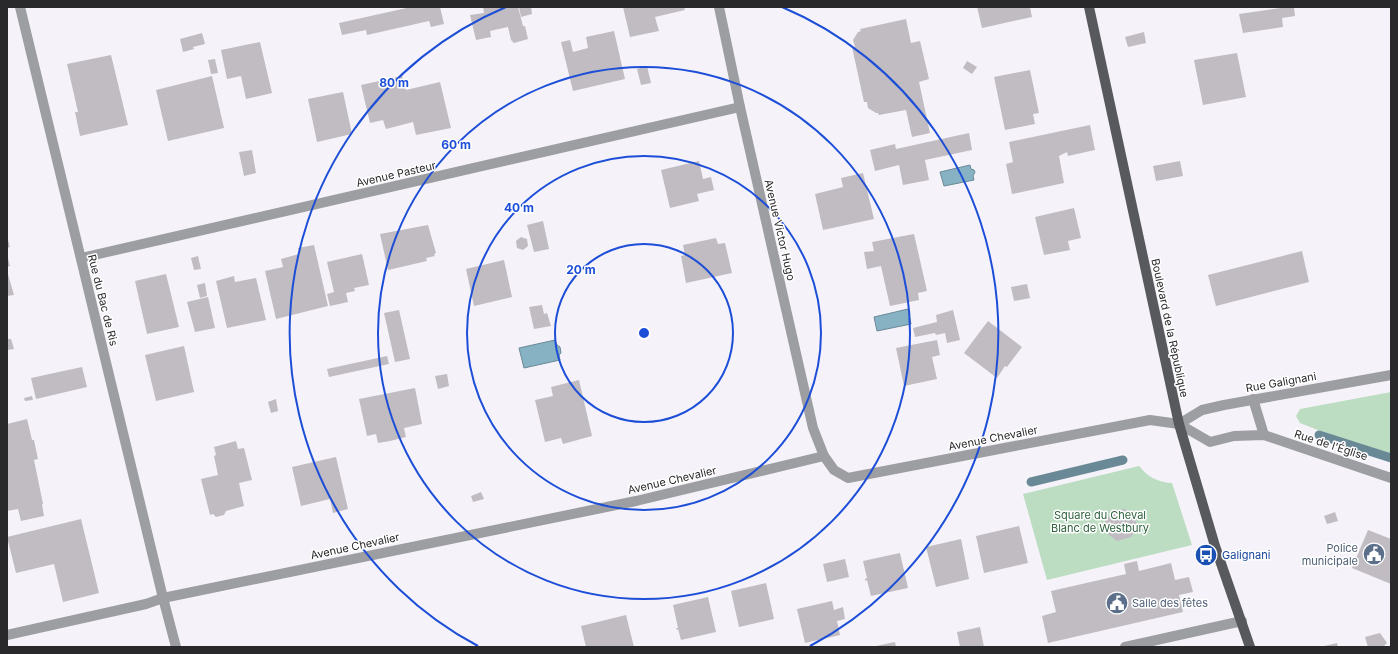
<svg xmlns="http://www.w3.org/2000/svg" width="1398" height="654" font-family="Inter,sans-serif">
	<style>
		.green { fill: #bdddc2 }
		.water { fill: #86b2c4; stroke: #6a8996 }
		.lines { fill: none; stroke-linecap: round; stroke-linejoin: round }
		.stream { stroke: #6a8996; stroke-width: 9 }
		.building { fill: #c0bcc1 }
		.lane { stroke: #9d9ea1; stroke-width: 10 }
		.street { stroke: #9d9ea1; stroke-width: 10 }
		.primary { stroke: #57595d; stroke-width: 10 }
		.ring { fill: none; stroke: #1d4ed8; stroke-width: 2 }
		.labels { text-anchor: middle; dominant-baseline: central; stroke-width: 3; stroke-linejoin: round; paint-order: stroke }
		.street-label { font-size: 11px; fill: #29282b; stroke: #fff }
		.park-label { font-size: 11px; fill: #2e623c; stroke: #fff }
		.service-label { font-size: 11px; fill: #4e5e75; stroke: #fff; text-anchor: end }
		.transit-label { font-size: 11px; fill: #164399; stroke: #fff; text-anchor: start }
		.centre { fill: #1d4ed8; stroke: #fff; stroke-width: 2 }
		.ring-label { font-size: 12px; text-anchor: middle; font-weight: bold; fill: #1d4ed8; stroke: #fff; stroke-width: 3; stroke-linejoin: round; paint-order: stroke }
	</style>
	<rect width="100%" height="100%" fill="#f5f3f9"/>
	<g class="green">
		<polygon points="1391,392 1391,459 1300,423 1296,416 1300,409"/>
		<path d="M1139,466C1148,477 1157,482 1172,483L1192,545L1047,580L1023,494Z"/>
	</g>
	<g class="water">
		<polygon points="970,165 971,169 974,170 975,172 973,176 974,180 944,186 940,172"/>
		<polygon points="908,309 911,324 877,331 874,317"/>
		<polygon points="555,340 557,345 560,347 561,353 559,355 560,360 524,368 519,348"/>
	</g>
	<g class="lines">
		<g class="stream">
			<polyline points="1319,435 1391,458"/>
			<polyline points="1031,482 1123,460"/>
		</g>
	</g>
	<g class="building">
		<polygon points="411,7 440,7 444,24 431,27 429,21 367,35 366,30 342,35 339,23"/>
		<polygon points="483,7 518,7 523,26 525,26 528,39 514,43 511,40 508,27 490,31 491,37 476,40 470,15 484,13"/>
		<polygon points="519,7 531,7 532,14 521,17"/>
		<polygon points="623,7 684,7 685,10 655,17 659,31 630,37"/>
		<polygon points="977,7 1030,7 1032,17 982,28"/>
		<polygon points="1288,7 1294,7 1295,16 1282,18 1283,27 1243,33 1239,14"/>
		<polygon points="906,19 911,43 920,41 929,79 919,82 930,133 912,137 906,110 879,115 878,113 876,113 868,108 867,102 864,102 852,47 855,47 853,40 858,32 861,31 860,29"/>
		<polygon points="614,31 625,79 573,91 561,42 570,40 573,52 588,48 586,37"/>
		<polygon points="1144,32 1146,43 1128,47 1125,37"/>
		<polygon points="202,33 205,44 193,47 194,49 183,52 180,39"/>
		<polygon points="260,42 272,93 246,99 241,76 227,79 221,50"/>
		<polygon points="1237,53 1246,97 1203,105 1194,60"/>
		<polygon points="111,55 128,125 80,136 75,112 78,112 67,64"/>
		<polygon points="215,59 218,73 211,74 208,60"/>
		<polygon points="967,61 977,67 972,74 963,68"/>
		<polygon points="647,66 651,83 641,85 637,69"/>
		<polygon points="1030,70 1039,113 1033,114 1035,124 1005,130 994,77"/>
		<polygon points="212,76 224,128 168,141 156,90"/>
		<polygon points="402,76 406,90 440,82 451,128 416,135 413,122 386,129 383,120 370,123 361,85"/>
		<polygon points="343,92 352,134 317,142 308,99"/>
		<polygon points="1090,125 1095,150 1068,156 1067,152 1059,156 1064,183 1012,194 1006,164 1013,162 1009,142"/>
		<polygon points="969,133 972,150 925,160 929,180 903,185 899,165 875,171 870,150 895,144 896,149"/>
		<polygon points="252,150 256,173 244,176 239,152"/>
		<polygon points="699,161 703,179 711,177 714,190 697,194 699,201 670,208 661,170"/>
		<polygon points="1180,161 1183,176 1156,181 1153,166"/>
		<polygon points="863,173 874,219 823,230 815,194 843,187 841,178"/>
		<polygon points="1074,208 1081,238 1068,241 1070,250 1044,255 1035,217"/>
		<polygon points="543,221 549,249 534,252 527,225"/>
		<polygon points="428,225 436,253 434,254 435,256 426,258 427,261 388,270 380,234"/>
		<polygon points="914,234 927,291 918,293 919,300 890,306 881,266 867,269 864,252 874,251 872,242"/>
		<polygon points="7,236 10,247 7,248"/>
		<polygon points="521,237 527,239 528,246 523,250 517,248 516,241"/>
		<polygon points="716,238 718,244 725,243 732,273 686,283 681,256 685,255 683,245"/>
		<polygon points="314,245 328,306 276,319 265,271 283,267 281,259 299,254 298,248"/>
		<polygon points="1302,251 1309,282 1216,306 1208,275"/>
		<polygon points="7,254 10,266 7,267"/>
		<polygon points="362,254 369,285 354,288 355,291 346,293 348,302 330,306 327,294 334,292 327,262"/>
		<polygon points="198,256 201,269 194,270 191,258"/>
		<polygon points="504,260 512,297 474,306 466,269"/>
		<polygon points="7,271 14,295 7,296"/>
		<polygon points="166,274 179,327 147,334 135,281"/>
		<polygon points="234,276 235,282 256,278 266,320 227,328 216,281"/>
		<polygon points="205,283 207,296 200,298 197,285"/>
		<polygon points="1027,284 1030,298 1014,301 1011,287"/>
		<polygon points="208,297 215,328 195,332 187,302"/>
		<polygon points="542,305 544,314 547,313 551,326 534,329 529,307"/>
		<polygon points="399,310 410,359 395,362 384,313"/>
		<polygon points="953,310 960,340 947,343 945,333 936,335 935,333 915,337 913,328 937,322 936,315"/>
		<polygon points="988,321 1022,347 1007,367 1005,366 997,378 964,353"/>
		<polygon points="7,339 11,339 14,349 7,350"/>
		<polygon points="937,340 940,355 932,357 937,379 904,386 896,348"/>
		<polygon points="184,346 194,392 156,401 145,355"/>
		<polygon points="387,356 389,364 329,377 327,369"/>
		<polygon points="82,367 87,387 36,399 31,378"/>
		<polygon points="447,374 449,386 438,389 435,376"/>
		<polygon points="579,380 592,436 563,444 561,438 545,442 535,400 553,396 551,387"/>
		<polygon points="415,388 422,424 404,428 406,437 390,441 378,443 376,434 367,436 359,399"/>
		<polygon points="32,396 33,400 25,401 24,398"/>
		<polygon points="276,399 278,411 271,413 268,402"/>
		<polygon points="27,419 32,440 34,440 38,459 34,460 43,504 42,504 44,516 21,521 18,509 7,511 7,424"/>
		<polygon points="236,441 238,449 244,448 252,480 239,483 244,506 226,511 224,515 216,517 213,514 210,515 201,479 218,475 214,456 216,455 214,447"/>
		<polygon points="336,457 348,509 333,513 330,499 301,506 292,467"/>
		<polygon points="481,492 484,499 473,502 471,496"/>
		<polygon points="1124,509 1135,514 1137,527 1131,537 1117,541 1108,534 1105,521 1112,511"/>
		<polygon points="1335,512 1338,521 1327,524 1324,516"/>
		<polygon points="81,519 99,593 63,602 54,564 16,573 7,537"/>
		<polygon points="1019,526 1028,563 984,573 976,536"/>
		<polygon points="1368,530 1391,539 1391,584 1352,568"/>
		<polygon points="961,539 969,579 936,587 926,547"/>
		<polygon points="900,553 908,588 871,596 867,580 865,581 865,579 867,578 863,561"/>
		<polygon points="845,559 849,577 827,582 823,564"/>
		<polygon points="1137,561 1139,571 1171,563 1175,580 1189,577 1193,592 1179,595 1183,612 1048,643 1042,616 1056,612 1051,591 1126,574 1124,564"/>
		<polygon points="766,583 774,619 739,627 731,591"/>
		<polygon points="708,597 716,632 681,640 678,629 677,630 676,628 678,628 673,605"/>
		<polygon points="832,601 834,610 843,607 845,619 837,621 840,635 805,643 797,609"/>
		<polygon points="626,615 634,647 586,647 581,626"/>
		<polygon points="980,627 984,647 960,647 957,632"/>
		<polygon points="1380,633 1387,643 1383,647 1368,647 1365,637"/>
		<polygon points="895,642 896,647 876,647 876,646"/>
		<polygon points="1337,643 1338,647 1324,647 1324,646"/>
	</g>
	<g class="lines">
		<polyline class="lane" points="163,598 176,647"/>
		<g class="street">
			<polyline points="20,7 163,598"/>
			<polyline points="719,7 740,107 813,428 824,456"/>
			<polyline points="81,258 740,107"/>
			<polyline points="1253,399 1264,435"/>
			<polyline points="1179,424 1202,410 1224,405 1391,375"/>
			<polyline points="7,635 146,604 163,598 636,501 824,456 834,470 848,478 1150,420 1179,424 1210,442 1234,436 1264,435 1391,478"/>
			<polyline points="1125,647 1242,621"/>
		</g>
		<polyline class="primary" points="1089,7 1179,424 1215,546 1250,647"/>
	</g>
	<g class="ring">
		<circle cx="644" cy="333" r="89"/>
		<circle cx="644" cy="333" r="177"/>
		<circle cx="644" cy="333" r="266"/>
		<path d="M478 646A354 354 0 0 1 506 7M782 7A354 354 0 0 1 810 646"/>
	</g>
	<defs>
		<g id="civic-disc" transform="scale(1.15)"><circle r="9.5" fill="#5c6f8a" stroke="#fff"/><path d="M-.6-6.5H3V-4.5H.6V-3L4-1V1h2V6H-6V1h2V-1L-.6-3ZM-1.2 2.5V6h2.4V2.5Z" fill="#fff"/></g>
		<g id="bus-disc" transform="scale(1.15)"><circle r="9.5" fill="#1a4fb4" stroke="#fff"/><path d="M-5-6H5V4H4V6H2V4H-2V6H-4V4H-5ZM-3.5-4V0h7V-4ZM-3.5 1.2v1.5H-2V1.2ZM2 1.2v1.5H3.5V1.2Z" fill="#fff"/></g>
	</defs>
	<g fill-rule="evenodd">
		<use href="#civic-disc" x="1374" y="554"/>
		<use href="#bus-disc" x="1206" y="555"/>
		<use href="#civic-disc" x="1117" y="603"/>
	</g>
	<g class="labels">
		<g class="street-label">
			<text transform="translate(396 174) rotate(-13)">Avenue Pasteur</text>
			<text transform="translate(780 230) rotate(77)">Avenue Victor Hugo</text>
			<text transform="translate(103 300) rotate(76)">Rue du Bac de Ris</text>
			<text transform="translate(1170 328) rotate(78)">Boulevard de la République</text>
			<text transform="translate(1281 382) rotate(-10)">Rue Galignani</text>
			<text transform="translate(993 438) rotate(-11)">Avenue Chevalier</text>
			<text transform="translate(1331 445) rotate(18)">Rue de l'Église</text>
			<text transform="translate(672 480) rotate(-13)">Avenue Chevalier</text>
			<text transform="translate(355 546) rotate(-12)">Avenue Chevalier</text>
		</g>
		<g class="park-label">
			<text x="1100" y="515">Square du Cheval<tspan x="1100" dy="13">Blanc de Westbury</tspan></text>
		</g>
		<g class="service-label">
			<text x="1358" y="548">Police<tspan x="1358" dy="13">municipale</tspan></text>
			<text x="1132" y="603" text-anchor="start">Salle des fêtes</text>
		</g>
		<g class="transit-label">
			<text x="1222" y="555">Galignani</text>
		</g>
	</g>
	<circle cx="644" cy="333" r="6" class="centre"/>
	<g class="ring-label">
		<text x="394" y="87">80 m</text>
		<text x="456" y="149">60 m</text>
		<text x="519" y="212">40 m</text>
		<text x="581" y="274">20 m</text>
	</g>
	<rect width="1398" height="654" fill="none" stroke="#29282b" stroke-width="16"/>
</svg>
